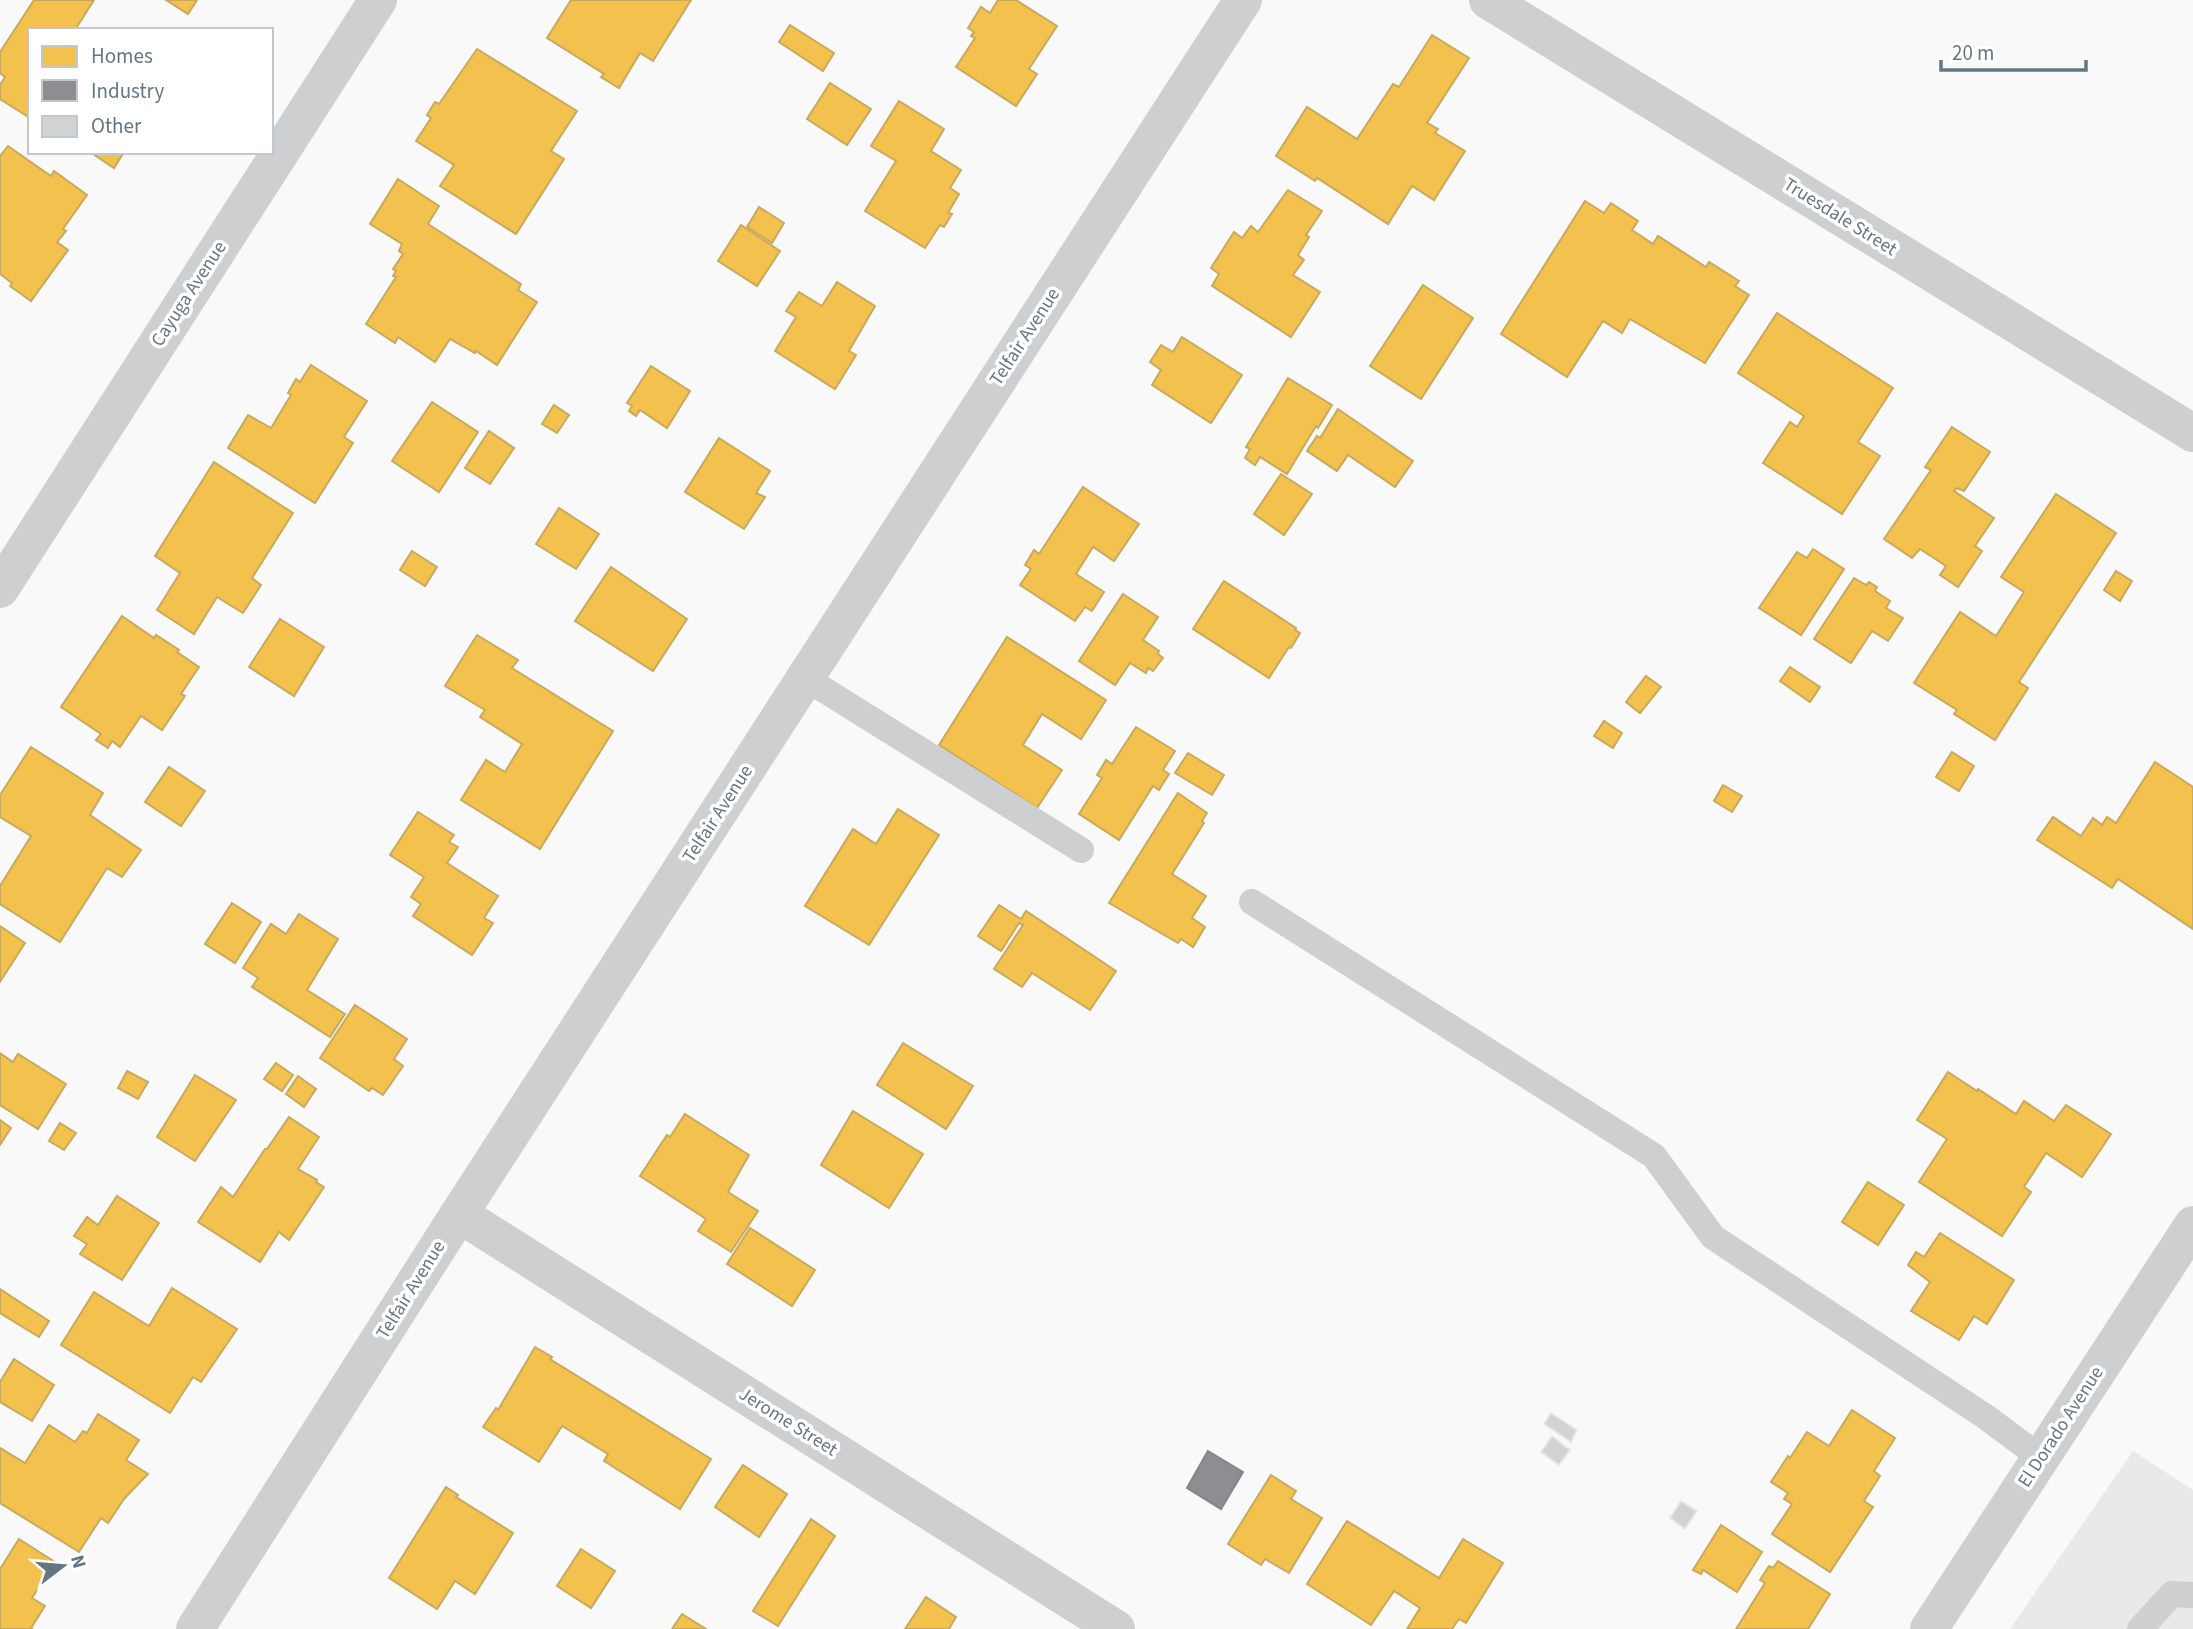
<svg xmlns="http://www.w3.org/2000/svg" width="2193" height="1629" font-family="'Source Sans 3',sans-serif">
	<style>
		.built { fill: #e8e9e9 }
		.homes { fill: #f2c14e; stroke: #c8aa5e; stroke-width: 2 }
		.industry { fill: #8d8d92; stroke: #81868e; stroke-width: 2 }
		.building { fill: #d0d2d3; stroke: #e8e8e8; stroke-width: 2 }
		.lines { fill: none; stroke-linecap: round; stroke-linejoin: round }
		.lane { stroke: #cecfd0; stroke-width: 26 }
		.street { stroke: #cecfd0; stroke-width: 38 }
		.labels { text-anchor: middle; dominant-baseline: central; stroke-width: 7; stroke-linejoin: round; paint-order: stroke }
		.street-label { font-size: 19px; fill: #657683; stroke: #fff }
	</style>
	<rect width="100%" height="100%" fill="#f9f9f9"/>
	<polygon class="built" points="2133,1451 2193,1490 2193,1629 2010,1629"/>
	<g class="homes">
		<polygon points="34,0 94,0 75,30 30,30 30,118 0,99 0,85 5,77 0,73 0,52"/>
		<polygon points="166,0 197,0 188,14"/>
		<polygon points="571,0 691,0 653,61 640,53 619,88 601,77 604,74 547,38"/>
		<polygon points="998,0 1016,0 1057,26 1029,69 1037,74 1016,106 956,67 975,38 971,36 974,32 968,28 981,7 990,13"/>
		<polygon points="790,25 834,53 823,71 779,42"/>
		<polygon points="1432,35 1469,58 1427,123 1438,129 1435,133 1465,151 1434,200 1412,186 1388,224 1317,178 1315,181 1276,156 1307,107 1357,139 1393,84 1399,87"/>
		<polygon points="477,49 577,111 551,151 564,159 516,234 440,186 454,165 416,141 431,118 427,115 435,102 439,104"/>
		<polygon points="830,83 871,109 847,145 807,119"/>
		<polygon points="899,101 944,129 931,151 961,170 950,188 959,194 948,213 952,214 944,227 940,225 925,248 865,211 896,161 871,146"/>
		<polygon points="8,146 51,176 54,171 87,195 63,229 66,231 57,242 68,250 31,301 10,286 12,283 0,274 0,156"/>
		<polygon points="90,152 124,152 114,168"/>
		<polygon points="398,179 439,206 428,224 521,284 518,290 537,302 497,365 476,351 475,353 450,339 435,362 398,337 395,343 366,324 396,277 393,276 396,271 393,269 403,254 399,251 402,244 370,224"/>
		<polygon points="1288,190 1322,211 1306,235 1309,237 1298,255 1304,260 1293,275 1320,292 1291,337 1212,286 1219,274 1211,268 1234,232 1242,238 1251,226 1258,232"/>
		<polygon points="1585,201 1604,213 1611,203 1638,221 1632,230 1653,244 1658,236 1706,267 1709,262 1739,281 1735,286 1749,295 1705,363 1630,319 1622,333 1603,321 1567,377 1501,334"/>
		<polygon points="759,207 784,223 772,243 747,227"/>
		<polygon points="741,225 780,251 757,286 718,261"/>
		<polygon points="837,282 875,306 849,351 856,355 835,389 775,351 796,317 786,311 799,292 822,306"/>
		<polygon points="1423,285 1473,318 1421,399 1370,366"/>
		<polygon points="1777,313 1893,388 1858,442 1880,456 1842,514 1763,463 1790,422 1797,427 1804,416 1738,373"/>
		<polygon points="1182,337 1242,375 1211,423 1152,385 1161,370 1150,362 1161,345 1173,352"/>
		<polygon points="311,365 367,401 344,437 353,443 315,503 228,448 248,415 271,428 291,395 288,393 296,379 300,382"/>
		<polygon points="651,366 690,391 667,428 640,410 636,416 629,411 632,406 627,403"/>
		<polygon points="1288,378 1332,405 1318,428 1316,426 1287,474 1260,457 1255,465 1245,458 1250,449 1246,447"/>
		<polygon points="432,402 478,432 439,492 392,461"/>
		<polygon points="554,405 569,415 557,433 542,424"/>
		<polygon points="1338,409 1413,461 1395,487 1348,455 1337,471 1307,451 1317,436 1320,438"/>
		<polygon points="1952,427 1990,452 1964,491 1957,488 1954,491 1994,518 1975,546 1982,551 1958,587 1940,575 1946,566 1920,549 1912,558 1884,539 1931,470 1925,467"/>
		<polygon points="489,431 514,448 490,484 465,468"/>
		<polygon points="719,438 770,471 756,493 765,497 744,529 685,492"/>
		<polygon points="214,462 293,513 252,578 261,585 243,613 217,597 194,634 157,610 180,573 155,556"/>
		<polygon points="1281,474 1312,494 1284,535 1254,514"/>
		<polygon points="1083,487 1139,524 1114,561 1093,547 1076,574 1104,592 1092,611 1085,607 1075,621 1020,585 1031,569 1025,565 1034,550 1039,554"/>
		<polygon points="2056,494 2116,533 2019,682 2028,688 1995,740 1954,714 1957,710 1914,683 1960,612 1996,636 2024,592 2001,577"/>
		<polygon points="559,508 599,534 576,569 536,544"/>
		<polygon points="1813,549 1844,569 1801,635 1759,608 1797,552 1807,558"/>
		<polygon points="412,551 437,567 425,586 400,570"/>
		<polygon points="611,567 687,619 653,671 575,621"/>
		<polygon points="2116,571 2132,581 2120,601 2104,590"/>
		<polygon points="1854,578 1866,585 1869,582 1877,587 1875,591 1890,601 1886,608 1903,618 1888,641 1872,631 1851,663 1814,639"/>
		<polygon points="1224,581 1296,628 1295,630 1300,633 1291,648 1289,647 1269,678 1193,629"/>
		<polygon points="1123,594 1158,617 1143,640 1159,651 1158,654 1163,658 1153,671 1148,668 1146,673 1130,663 1115,685 1079,661"/>
		<polygon points="122,616 154,638 156,635 179,650 177,652 199,667 181,694 185,696 162,730 141,716 120,747 112,741 108,748 96,740 101,734 61,707"/>
		<polygon points="280,619 324,647 294,696 249,667"/>
		<polygon points="477,635 518,660 512,668 613,731 540,849 461,800 486,760 505,772 522,744 480,717 485,710 445,686"/>
		<polygon points="1007,637 1106,700 1081,739 1042,714 1023,745 1062,770 1037,808 939,745"/>
		<polygon points="1790,667 1820,687 1810,702 1780,681"/>
		<polygon points="1646,676 1661,687 1640,713 1626,702"/>
		<polygon points="1604,721 1622,733 1613,748 1594,736"/>
		<polygon points="1136,727 1175,751 1163,770 1169,774 1159,790 1153,786 1119,840 1079,814 1102,778 1097,775 1106,760 1112,764"/>
		<polygon points="31,747 103,793 90,815 141,850 122,877 107,868 60,942 0,904 0,886 31,836 0,817 0,795"/>
		<polygon points="1952,752 1974,766 1959,791 1936,777"/>
		<polygon points="1188,753 1224,775 1212,795 1175,773"/>
		<polygon points="2155,762 2193,787 2193,929 2118,879 2112,888 2037,840 2053,817 2081,836 2093,818 2102,825 2107,817 2116,823"/>
		<polygon points="169,767 205,791 181,826 145,802"/>
		<polygon points="1723,785 1742,796 1732,812 1714,801"/>
		<polygon points="1178,793 1207,813 1202,821 1204,823 1172,874 1206,896 1192,918 1205,927 1193,947 1181,939 1178,943 1109,903"/>
		<polygon points="898,809 939,835 869,945 805,906 853,829 876,844"/>
		<polygon points="418,812 454,835 449,842 458,847 447,863 498,896 484,918 493,923 472,955 413,916 421,904 411,897 424,877 390,855"/>
		<polygon points="232,903 261,922 235,963 205,944"/>
		<polygon points="999,905 1021,919 1026,911 1116,971 1090,1010 1032,973 1022,987 994,969 1023,925 1019,923 1001,951 978,936"/>
		<polygon points="299,914 338,939 307,990 345,1014 330,1037 252,987 258,978 243,968 271,924 286,934"/>
		<polygon points="0,926 25,943 0,982"/>
		<polygon points="355,1005 407,1039 394,1059 403,1066 383,1095 372,1088 369,1091 320,1058"/>
		<polygon points="903,1043 973,1086 946,1129 877,1085"/>
		<polygon points="0,1053 13,1062 18,1054 66,1084 38,1129 0,1105"/>
		<polygon points="276,1063 293,1075 282,1091 264,1079"/>
		<polygon points="127,1071 148,1082 138,1099 118,1088"/>
		<polygon points="1948,1072 1977,1091 1978,1089 2016,1114 2024,1101 2054,1121 2066,1105 2111,1134 2082,1177 2046,1153 2024,1187 2031,1192 2002,1236 1919,1182 1947,1139 1917,1120"/>
		<polygon points="195,1075 236,1100 195,1161 157,1137"/>
		<polygon points="298,1076 316,1089 304,1107 286,1094"/>
		<polygon points="853,1111 923,1154 889,1208 821,1165"/>
		<polygon points="685,1114 749,1155 728,1192 758,1211 731,1252 698,1231 706,1219 640,1176 667,1135 670,1137"/>
		<polygon points="289,1117 319,1137 298,1169 317,1180 316,1182 324,1187 289,1240 279,1232 260,1262 198,1222 221,1187 233,1197 265,1149 267,1149"/>
		<polygon points="0,1120 11,1128 0,1145"/>
		<polygon points="60,1123 76,1133 64,1150 49,1141"/>
		<polygon points="1868,1182 1904,1205 1878,1245 1842,1222"/>
		<polygon points="117,1196 159,1223 122,1280 80,1254 87,1244 74,1236 87,1217 98,1225"/>
		<polygon points="750,1228 815,1270 792,1306 727,1264"/>
		<polygon points="1940,1233 2014,1280 1987,1324 1974,1316 1959,1340 1911,1311 1930,1282 1908,1265 1916,1252 1924,1257"/>
		<polygon points="172,1288 237,1329 201,1382 193,1377 170,1413 61,1345 94,1292 149,1326"/>
		<polygon points="0,1289 49,1321 39,1337 0,1313"/>
		<polygon points="535,1347 552,1357 550,1359 711,1459 680,1509 604,1461 608,1454 562,1426 539,1462 483,1427 496,1408 498,1410"/>
		<polygon points="14,1359 54,1385 32,1421 0,1402 0,1382"/>
		<polygon points="1852,1410 1895,1438 1874,1471 1880,1476 1864,1501 1873,1507 1830,1572 1772,1534 1792,1504 1784,1499 1788,1493 1771,1482 1788,1456 1790,1458 1807,1432 1829,1446"/>
		<polygon points="98,1414 139,1440 126,1460 148,1474 124,1499 108,1523 101,1518 79,1552 0,1503 0,1448 25,1463 49,1425 75,1442 83,1431 87,1433"/>
		<polygon points="743,1465 787,1494 759,1537 715,1507"/>
		<polygon points="1271,1475 1296,1491 1291,1499 1322,1518 1289,1573 1265,1559 1261,1565 1228,1544"/>
		<polygon points="446,1487 458,1495 456,1497 513,1533 475,1594 455,1581 437,1609 389,1578"/>
		<polygon points="811,1519 835,1536 778,1626 753,1611"/>
		<polygon points="1347,1521 1439,1578 1463,1539 1503,1563 1466,1623 1459,1619 1452,1629 1407,1629 1420,1608 1394,1591 1371,1625 1307,1584"/>
		<polygon points="1721,1525 1762,1552 1737,1592 1703,1570 1701,1574 1693,1570"/>
		<polygon points="19,1539 55,1562 32,1598 45,1606 31,1628 33,1629 0,1629 0,1569"/>
		<polygon points="581,1549 615,1571 591,1608 557,1586"/>
		<polygon points="1778,1561 1830,1594 1808,1629 1736,1629 1765,1583 1760,1580 1769,1566 1773,1568"/>
		<polygon points="926,1597 956,1617 949,1629 905,1629"/>
		<polygon points="682,1614 706,1629 672,1629"/>
	</g>
	<polygon class="industry" points="1208,1451 1243,1472 1221,1509 1187,1488"/>
	<g class="building">
		<polygon points="1551,1413 1577,1430 1571,1442 1544,1424"/>
		<polygon points="1552,1436 1570,1450 1559,1465 1541,1452"/>
		<polygon points="1681,1501 1697,1511 1685,1529 1670,1518"/>
	</g>
	<g class="lines">
		<g class="lane">
			<polyline points="805,678 1081,850"/>
			<polyline points="1252,902 1654,1156 1713,1237 1986,1417 2041,1458"/>
			<polyline points="2140,1629 2172,1594 2193,1595"/>
		</g>
		<g class="street">
			<polyline points="1488,0 2193,433"/>
			<polyline points="0,589 378,0"/>
			<polyline points="459,1214 1116,1629"/>
			<polyline points="195,1629 459,1214 1243,0"/>
			<polyline points="1929,1629 2193,1225"/>
		</g>
	</g>
	<g class="labels">
		<g class="street-label">
			<text transform="translate(1840 217) rotate(32)">Truesdale Street</text>
			<text transform="translate(189 294) rotate(-57)">Cayuga Avenue</text>
			<text transform="translate(1025 337) rotate(-57)">Telfair Avenue</text>
			<text transform="translate(718 814) rotate(-57)">Telfair Avenue</text>
			<text transform="translate(411 1290) rotate(-58)">Telfair Avenue</text>
			<text transform="translate(788 1422) rotate(32)">Jerome Street</text>
			<text transform="translate(2061 1427) rotate(-57)">El Dorado Avenue</text>
		</g>
	</g>
	<rect x="28" y="28" width="245" height="126" fill="#ffffff" stroke="#c1c8cd" stroke-width="2"/>
	<rect x="42" y="46" width="35" height="21" fill="#f2c14e" stroke="#c1c8cd" stroke-width="2"/>
	<text x="91" y="63" font-size="21" fill="#657683">Homes</text>
	<rect x="42" y="80" width="35" height="21" fill="#8d8d92" stroke="#c1c8cd" stroke-width="2"/>
	<text x="91" y="98" font-size="21" fill="#657683">Industry</text>
	<rect x="42" y="116" width="35" height="21" fill="#d0d2d3" stroke="#c1c8cd" stroke-width="2"/>
	<text x="91" y="133" font-size="21" fill="#657683">Other</text>
	<g transform="translate(63 1566) rotate(74)" stroke="#ffffff" stroke-width="5" paint-order="stroke">
	<path d="M0-5L12 26L0 18L-12 26Z" fill="#657683"/>
	<text y="-10" font-size="19" font-weight="bold" text-anchor="middle" fill="#657683">N</text>
	</g>
	<path d="M1941 60v10h145v-10" fill="none" stroke="#657683" stroke-width="3.5"/>
	<text x="1952" y="60" font-size="21" fill="#657683" stroke="#ffffff" stroke-width="5" paint-order="stroke">20 m</text>
</svg>
